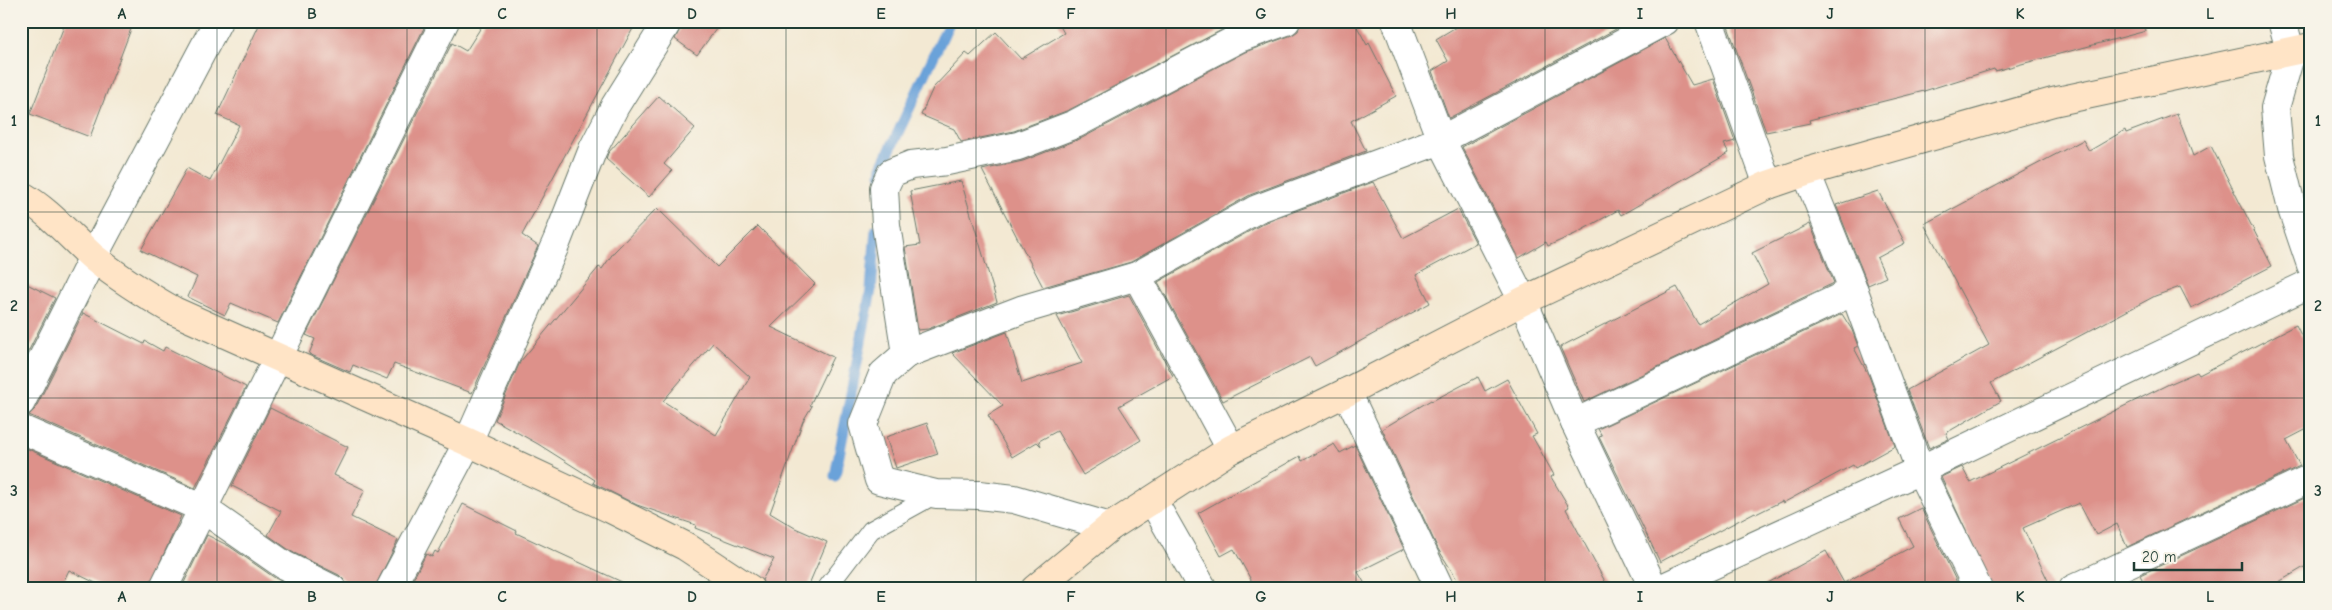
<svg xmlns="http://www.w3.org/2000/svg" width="2332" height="610" font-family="'Comic Neue',sans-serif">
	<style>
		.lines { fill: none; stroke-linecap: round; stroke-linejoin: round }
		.stream { stroke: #6ba2d9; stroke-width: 11 }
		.building { fill: #dd918a; fill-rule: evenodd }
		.lane-casing { stroke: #69796c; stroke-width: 20 }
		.street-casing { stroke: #69796c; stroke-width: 30 }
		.secondary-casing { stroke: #69796c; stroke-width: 30 }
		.lane { stroke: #fff; stroke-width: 18 }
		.street { stroke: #fff; stroke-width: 28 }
		.secondary { stroke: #ffe4c6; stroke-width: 28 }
		.grid { fill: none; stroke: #1f3d34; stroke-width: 1; stroke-opacity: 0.55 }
		.neatline { fill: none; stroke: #1f3d34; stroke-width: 2 }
		.grid-label { font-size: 16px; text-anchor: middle; font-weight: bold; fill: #1f3d34 }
	</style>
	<rect width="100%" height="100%" fill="#f7f3e8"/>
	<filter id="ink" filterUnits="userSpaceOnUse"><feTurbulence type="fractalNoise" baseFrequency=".02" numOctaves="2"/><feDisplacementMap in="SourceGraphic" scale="10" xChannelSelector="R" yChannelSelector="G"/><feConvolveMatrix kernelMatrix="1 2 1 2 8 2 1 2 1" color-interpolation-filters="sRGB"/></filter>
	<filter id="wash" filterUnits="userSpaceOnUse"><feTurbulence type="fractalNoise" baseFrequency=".0096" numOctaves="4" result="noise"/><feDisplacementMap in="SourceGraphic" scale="20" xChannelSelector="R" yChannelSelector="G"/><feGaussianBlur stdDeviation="1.12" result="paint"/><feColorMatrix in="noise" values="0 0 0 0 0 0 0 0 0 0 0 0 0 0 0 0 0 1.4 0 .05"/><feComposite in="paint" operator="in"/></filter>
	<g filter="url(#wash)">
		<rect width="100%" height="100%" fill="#f3e9d3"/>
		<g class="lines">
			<g class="stream">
				<polyline points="881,174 882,167 950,21"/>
				<polyline points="835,476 871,290 876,230"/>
			</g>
		</g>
		<g id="blocks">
			<g class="building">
				<polygon points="66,21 134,21 90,137 30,114"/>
				<polygon points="261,21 413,21 424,28 278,323 231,303 225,315 188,297 197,277 141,250 187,168 210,181 239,125 217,115"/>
				<polygon points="485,21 637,21 522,235 538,246 472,393 394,364 387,379 353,365 350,372 309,354 315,339 306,335 452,43 466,51"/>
				<polygon points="684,21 722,21 697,55 675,39"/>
				<polygon points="1057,21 1239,21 1069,110 1014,131 961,142 954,129 921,115 933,88 966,53 970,56 996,32 1021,59 1064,33"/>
				<polygon points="1301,21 1354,21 1367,45 1369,43 1396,96 1351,121 1366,151 1250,195 1131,262 1043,287 982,170 1023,161 1082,138 1245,52 1292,35 1298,31"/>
				<polygon points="1466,21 1631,21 1449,118 1432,71 1448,61 1436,39"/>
				<polygon points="1726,21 2144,21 2146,31 1995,71 1994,69 1924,91 1809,120 1810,123 1766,132"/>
				<polygon points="1665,38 1692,85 1713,79 1735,141 1724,144 1729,153 1621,215 1618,210 1575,234 1548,246 1546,242 1519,258 1462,147"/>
				<polygon points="659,96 695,128 664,164 672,171 649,197 606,159 608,153"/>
				<polygon points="2177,114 2193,156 2211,146 2272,266 2191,308 2180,287 2155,296 1991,383 2001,401 1946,433 1949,439 1929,448 1907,390 1989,345 1924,224 2083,140 2089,151 2125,130 2126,133"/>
				<polygon points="961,181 997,302 928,329 918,330 905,247 920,245 910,191"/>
				<polygon points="1373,182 1403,238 1458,209 1476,243 1416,275 1430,303 1315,366 1310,357 1223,401 1158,282 1264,223"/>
				<polygon points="1878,191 1905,243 1877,258 1886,277 1868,285 1836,205"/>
				<path d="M657,208L717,267L758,226L815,284L771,327L833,357L810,405L812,406L803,421L770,513L795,528L827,542L807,589H765L762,580L774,559L695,528L696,525L637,505L593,483L595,480L538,444L495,420L520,362L599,267L602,269L614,252ZM713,343L750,377L716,435L663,401Z"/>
				<polygon points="1810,224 1834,283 1584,402 1560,347 1677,287 1698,324 1768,284 1752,253"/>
				<polygon points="21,281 55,298 21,366"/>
				<polygon points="1129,295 1173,376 1119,406 1141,440 1083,475 1057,431 1039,441 1041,446 1037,442 1012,457 988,415 1003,406 952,353 1007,332 1022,383 1082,363 1057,316"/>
				<polygon points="83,313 144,344 145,341 163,351 165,347 246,387 195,488 29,415 35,409"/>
				<polygon points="1842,314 1852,330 1858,346 1854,348 1869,376 1895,446 1855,468 1853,465 1783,503 1782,501 1756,514 1755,512 1660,562 1599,437 1602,436 1598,429"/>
				<polygon points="2296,325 2311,355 2311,427 2286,440 2300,466 2127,547 2117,524 2096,535 2079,503 2023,528 2052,589 1993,589 1941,477 1962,467 1970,482 2167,385 2197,372 2199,375"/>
				<polygon points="1478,377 1485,391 1507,379 1537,434 1532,436 1554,475 1551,477 1569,507 1566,509 1609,589 1463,589 1438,549 1382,429 1431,400 1432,401"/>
				<polygon points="270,408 348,447 334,475 365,490 351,517 398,540 374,589 348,589 345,581 339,575 292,552 268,535 281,511 232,486"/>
				<polygon points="927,423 938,454 896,468 886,437"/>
				<polygon points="1334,444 1340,453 1355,445 1404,549 1358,572 1368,589 1256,589 1234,549 1221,556 1198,513 1300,456 1302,461"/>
				<polygon points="21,446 181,516 148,589 108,589 69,570 60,589 21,589"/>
				<polygon points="2311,495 2311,563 2267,589 2147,589 2140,575"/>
				<polygon points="463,504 517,531 516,533 637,589 408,589 426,554 432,557 435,551 438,553"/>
				<polygon points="1921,508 1960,589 1757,589 1826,551 1844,583 1913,546 1899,519"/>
				<polygon points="207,535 229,546 275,578 297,589 181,589"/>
			</g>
		</g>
	</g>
	<g filter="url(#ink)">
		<use href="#blocks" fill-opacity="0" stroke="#69796c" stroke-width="1"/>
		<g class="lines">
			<g class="lane-casing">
				<polyline id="lane" points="826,589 871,530 936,494"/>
			</g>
			<g class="street-casing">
				<g id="street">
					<polyline points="1396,21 1441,140 1523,301 1575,423 1654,589"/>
					<polyline points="1709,21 1768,185"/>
					<polyline points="2282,21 2291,53 2275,108 2279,156 2292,209 2311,265"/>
					<polyline points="1137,276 1231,449"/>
					<polyline points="1854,291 1920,470 1978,589"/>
					<polyline points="906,354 886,225 884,188 891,173 911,165 947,161 1018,146 1075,124 1239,38 1286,21"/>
					<polyline points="1347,392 1440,589"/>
					<polyline points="21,402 93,257 218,21"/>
					<polyline points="1575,423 1854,291 1806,172"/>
					<polyline points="21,429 202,508 284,565 332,589"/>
					<polyline points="1153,501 1203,589"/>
					<polyline points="1110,527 1014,499 979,495 936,494 879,480 863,424 883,374 906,354 1021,310 1137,276 1257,209 1441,140 1665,21"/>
					<polyline points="163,589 445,21"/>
					<polyline points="390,589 468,442 557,241 593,149 615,106 668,21"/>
					<polyline points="1660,589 1920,470 2311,283"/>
					<polyline points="2073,589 2311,478"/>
				</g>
			</g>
			<g class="secondary-casing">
				<g id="secondary">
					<path d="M21,195C49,211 70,237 94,258C119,278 146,295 174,311L468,442L611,509L685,546L750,589"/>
					<polyline points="1035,589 1110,527 1231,449 1347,392 1523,301 1768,185 1806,172 2053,102 2311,47"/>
				</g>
			</g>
			<use href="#lane" class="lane"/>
			<use href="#street" class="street"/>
			<use href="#secondary" class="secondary"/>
		</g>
	</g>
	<path class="grid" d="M217,21V589M407,21V589M597,21V589M786,21V589M976,21V589M1166,21V589M1356,21V589M1545,21V589M1735,21V589M1925,21V589M2115,21V589M21,212H2311M21,398H2311"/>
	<rect width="2332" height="610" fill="none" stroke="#f7f3e8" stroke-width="55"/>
	<path d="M2134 562v8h108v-8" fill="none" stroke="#1f3d34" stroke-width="2.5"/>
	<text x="2142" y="562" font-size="15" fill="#1f3d34" stroke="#f7f3e8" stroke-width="4" paint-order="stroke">20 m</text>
	<rect x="28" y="28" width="2276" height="554" class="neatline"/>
	<g class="grid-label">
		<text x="122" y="19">A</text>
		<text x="312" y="19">B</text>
		<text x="502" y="19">C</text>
		<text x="692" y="19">D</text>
		<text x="881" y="19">E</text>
		<text x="1071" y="19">F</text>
		<text x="1261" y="19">G</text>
		<text x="1451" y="19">H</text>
		<text x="1640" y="19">I</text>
		<text x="1830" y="19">J</text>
		<text x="2020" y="19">K</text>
		<text x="2210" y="19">L</text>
		<text x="14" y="126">1</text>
		<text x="2318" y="126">1</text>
		<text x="14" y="311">2</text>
		<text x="2318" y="311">2</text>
		<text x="14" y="496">3</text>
		<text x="2318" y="496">3</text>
		<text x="122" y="602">A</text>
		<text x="312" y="602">B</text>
		<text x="502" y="602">C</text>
		<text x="692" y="602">D</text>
		<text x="881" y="602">E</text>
		<text x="1071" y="602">F</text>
		<text x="1261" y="602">G</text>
		<text x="1451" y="602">H</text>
		<text x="1640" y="602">I</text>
		<text x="1830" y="602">J</text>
		<text x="2020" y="602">K</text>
		<text x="2210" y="602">L</text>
	</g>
</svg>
